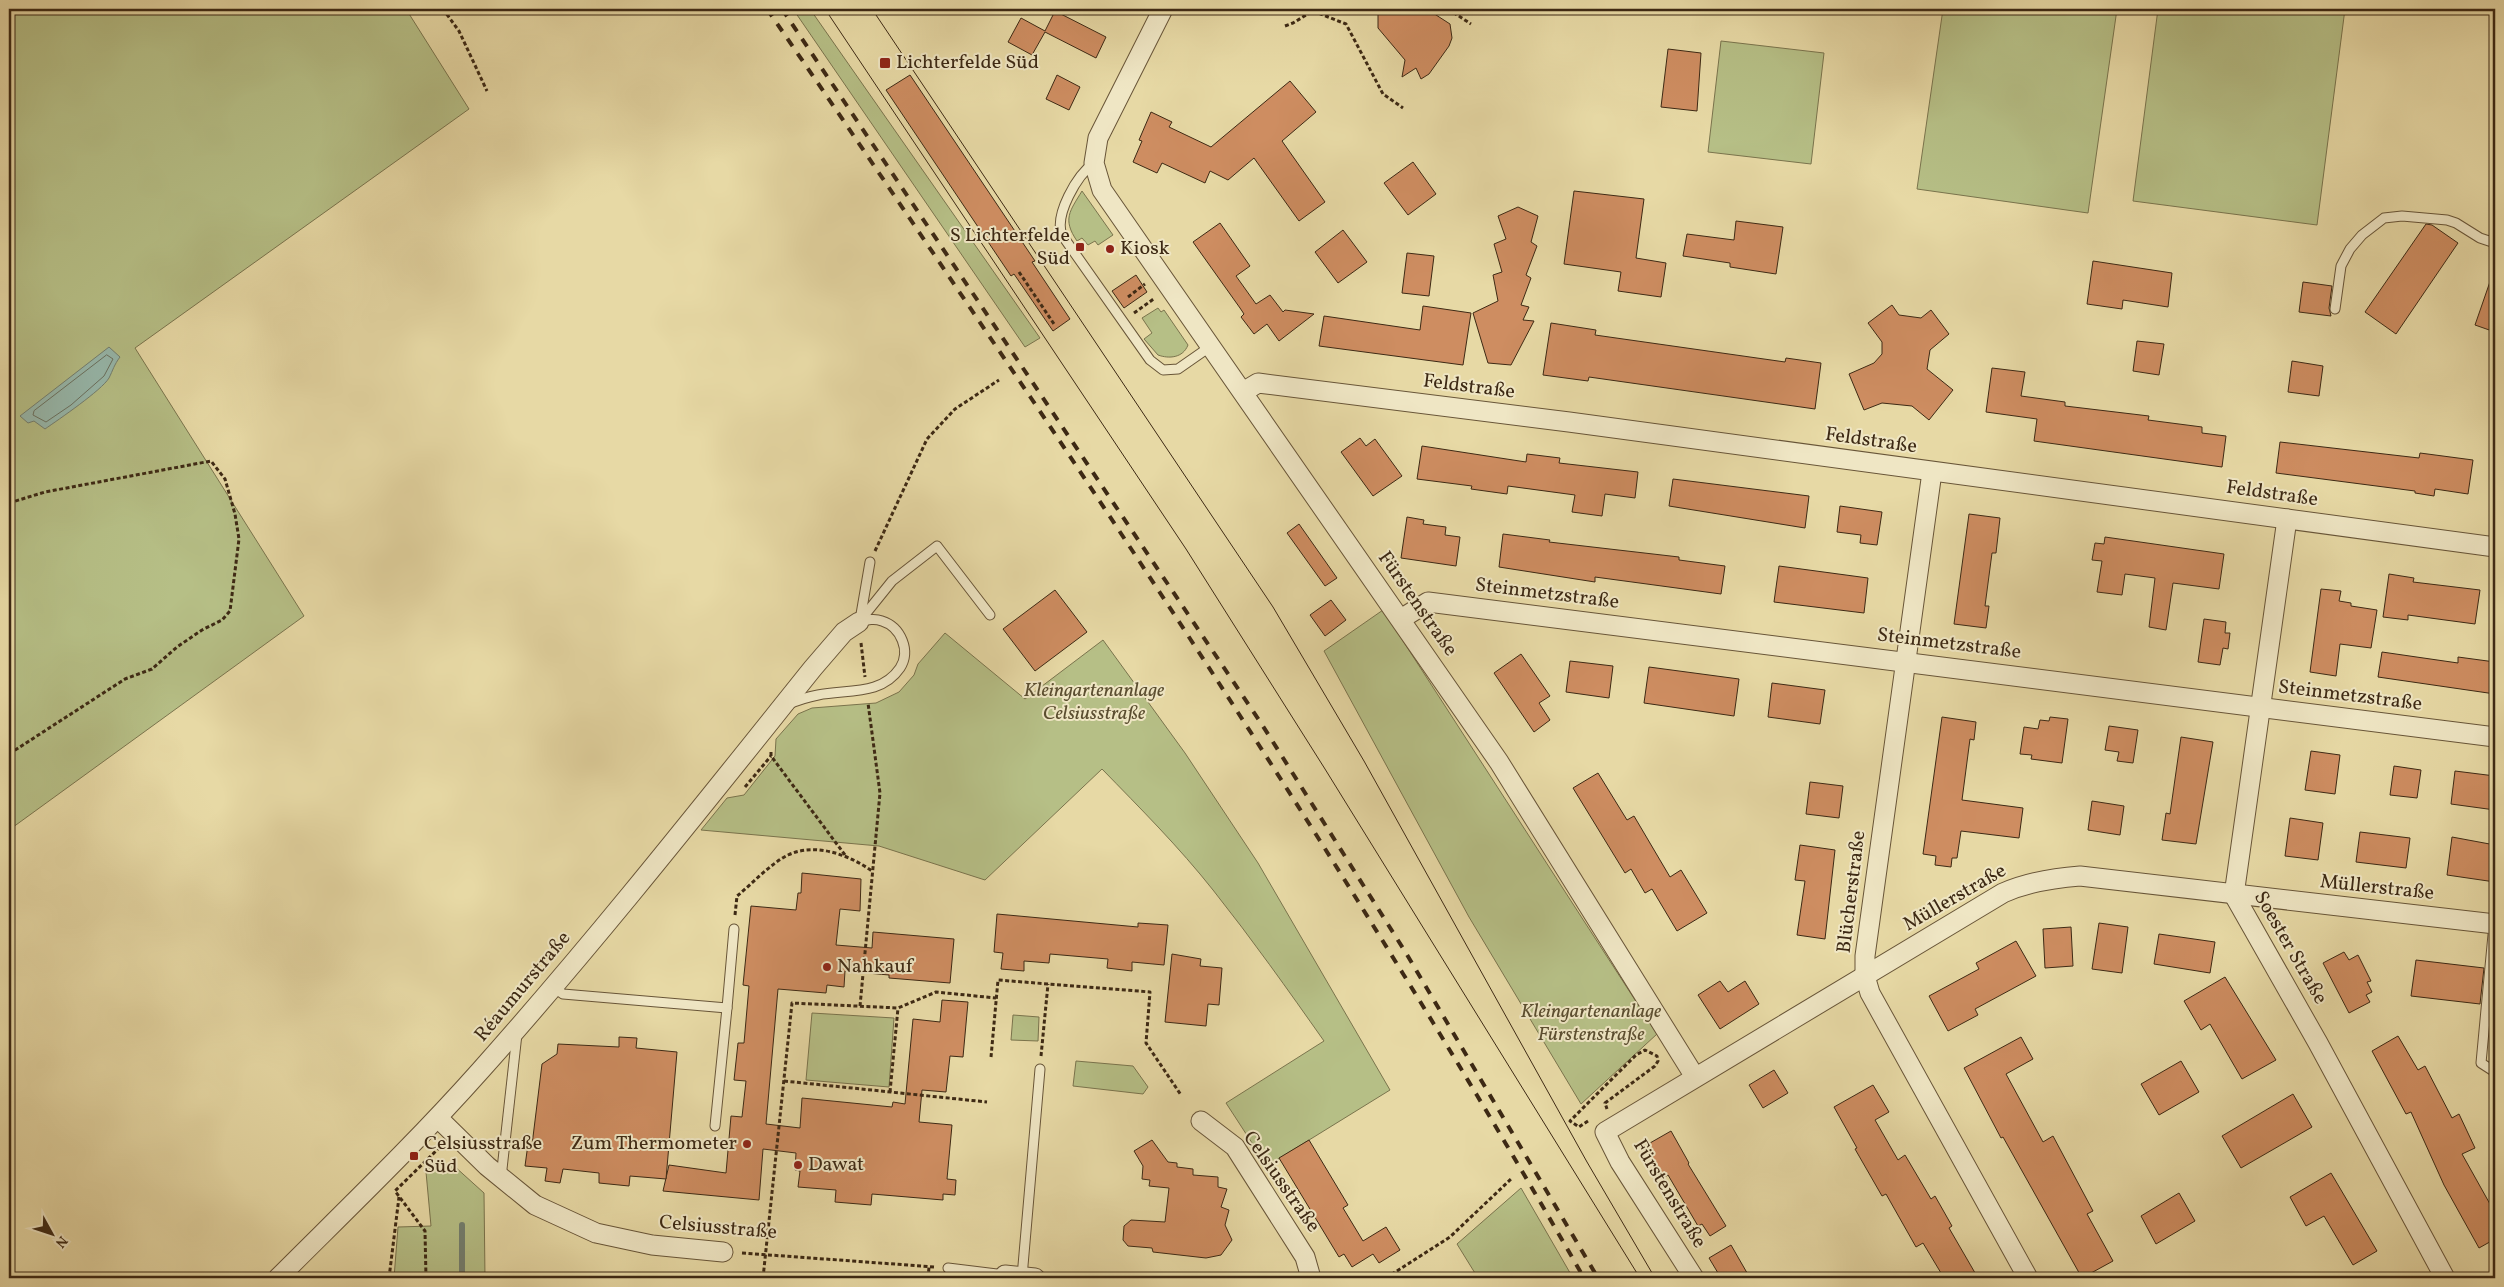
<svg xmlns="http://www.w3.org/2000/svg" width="2504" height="1287" font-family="Vollkorn,serif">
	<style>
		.green { fill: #b6bf86; stroke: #7a744d }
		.water { fill: #97b9ad; stroke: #737f70 }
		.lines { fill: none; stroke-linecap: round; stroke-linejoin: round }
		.shore { stroke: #6a7160; stroke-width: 1 }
		.stream { stroke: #737f70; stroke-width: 6 }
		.building { fill: #ce8d61; stroke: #3d2914 }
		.service-casing { stroke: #685538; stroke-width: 11 }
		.minor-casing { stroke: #685538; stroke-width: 21 }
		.path { stroke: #3d2914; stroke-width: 3; stroke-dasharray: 4 2.5; stroke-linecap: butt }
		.service { stroke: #efe6c4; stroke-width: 9 }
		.minor { stroke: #efe6c4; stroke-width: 19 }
		.tram { stroke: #3d2914; stroke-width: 1 }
		.rail { stroke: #3d2914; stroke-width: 4; stroke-dasharray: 9 9; stroke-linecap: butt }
		.poi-dot { fill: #8f2418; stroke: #efe6c4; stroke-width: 2 }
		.labels { text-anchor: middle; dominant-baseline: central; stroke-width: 4; stroke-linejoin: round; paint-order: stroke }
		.poi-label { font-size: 20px; fill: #3d2914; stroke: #efe6c4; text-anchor: start }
		.street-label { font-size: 20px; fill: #3d2914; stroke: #efe6c4 }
		.park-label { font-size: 20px; font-style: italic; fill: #5b4e30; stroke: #efe6c4 }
	</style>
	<rect width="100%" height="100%" fill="#e7d9a5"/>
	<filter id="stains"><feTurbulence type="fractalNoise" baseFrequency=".004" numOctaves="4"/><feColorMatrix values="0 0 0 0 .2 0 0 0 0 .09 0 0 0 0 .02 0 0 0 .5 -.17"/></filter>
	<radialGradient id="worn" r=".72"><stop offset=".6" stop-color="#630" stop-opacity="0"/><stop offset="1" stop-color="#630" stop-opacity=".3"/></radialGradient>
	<g class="green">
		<polygon points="9,9 406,9 469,109 135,348 304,616 9,830"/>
		<polygon points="793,9 810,9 1040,338 1025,347"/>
		<polygon points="1943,9 2117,9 2088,213 1917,189"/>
		<polygon points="2158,9 2345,9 2317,225 2133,201"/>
		<polygon points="1721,41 1824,53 1811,164 1708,152"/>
		<path d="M1082,191L1113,235L1098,245L1095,241L1088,245L1082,238L1077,241C1062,219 1070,211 1082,191Z"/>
		<path d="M1158,308L1161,312L1164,310L1188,345C1183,358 1169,359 1158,355L1144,339L1152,333L1142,318Z"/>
		<polygon points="1383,610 1657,1034 1581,1104 1469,917 1324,651"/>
		<path d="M945,633L1025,699L1103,640L1185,753L1258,863L1390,1090L1267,1166L1226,1103L1324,1041C1288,990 1252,939 1213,890C1179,847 1140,808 1102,769L985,880L879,846L701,830L727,798L744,795L775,756L776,739L798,714L812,708L876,703L899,692L914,675L918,664Z"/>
		<polygon points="812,1013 894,1018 889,1087 806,1080"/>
		<polygon points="1013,1015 1039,1017 1038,1041 1011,1040"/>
		<polygon points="1076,1061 1133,1066 1148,1087 1143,1094 1073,1086"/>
		<polygon points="434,1164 453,1165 484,1193 485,1278 394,1278 398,1227 431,1226 426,1172"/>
		<polygon points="1521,1188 1573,1278 1478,1278 1457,1244"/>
	</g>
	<path class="water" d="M109,347L120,357C114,365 113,370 109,378C102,390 58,420 45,429L34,421L28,423L20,416Z"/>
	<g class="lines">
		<polygon class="shore" points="107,355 113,359 104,376 71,405 46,422 33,415 34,411"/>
		<polyline class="stream" points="462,1225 462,1278"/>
	</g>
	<g class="building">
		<polygon points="1378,9 1432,9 1433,13 1450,24 1452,38 1449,46 1429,74 1421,79 1416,68 1402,77 1405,60 1378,28"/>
		<polygon points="1055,11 1106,37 1096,58 1045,32 1032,55 1008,42 1021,18 1045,31"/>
		<polygon points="1668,49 1701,53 1697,111 1661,107"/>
		<polygon points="910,75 1035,261 1032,262 1070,319 1053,331 1014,274 1011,276 886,90"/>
		<polygon points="1057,75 1080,87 1069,110 1046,99"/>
		<polygon points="1290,81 1316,112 1282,141 1325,202 1299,221 1254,158 1228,180 1210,171 1205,183 1162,163 1157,173 1133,162 1142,141 1139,140 1151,112 1172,122 1169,127 1211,147"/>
		<polygon points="1413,162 1436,194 1408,215 1384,183"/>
		<polygon points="1574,191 1644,199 1636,258 1666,263 1661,297 1618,291 1621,272 1564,264"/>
		<polygon points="1518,207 1538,216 1531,242 1537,246 1526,275 1531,278 1521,305 1529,307 1523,320 1534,321 1511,365 1488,363 1473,313 1498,301 1493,275 1502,272 1494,244 1506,239 1498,216"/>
		<polygon points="1736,221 1783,227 1776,274 1730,267 1730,263 1683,256 1687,234 1734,240"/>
		<polygon points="1220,223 1250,266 1236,276 1256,304 1270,295 1283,312 1285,310 1314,314 1279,341 1267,324 1254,334 1241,317 1244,314 1240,308 1193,242"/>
		<polygon points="2426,224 2432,225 2458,243 2396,334 2365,312"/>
		<polygon points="1343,230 1367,262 1338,283 1315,252"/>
		<polygon points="1407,253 1434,256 1429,296 1402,293"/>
		<polygon points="2093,261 2172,273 2168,307 2123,300 2122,309 2087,304"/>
		<polygon points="2493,273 2495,273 2495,332 2475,325"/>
		<polygon points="1136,275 1147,292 1124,308 1112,291"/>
		<polygon points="2303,282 2332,286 2329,308 2331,316 2299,312"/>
		<polygon points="1892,305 1899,315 1921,318 1931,310 1949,334 1930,350 1927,369 1953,390 1929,420 1912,406 1882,403 1864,410 1849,374 1874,363 1882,354 1882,342 1868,323"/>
		<polygon points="1423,306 1471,313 1463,365 1319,346 1324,316 1420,330"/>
		<polygon points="1551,323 1596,330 1595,335 1785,362 1786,358 1821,363 1815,409 1589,377 1588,381 1543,375"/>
		<polygon points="2137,341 2164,344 2159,375 2133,371"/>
		<polygon points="2292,361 2323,366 2319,396 2288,392"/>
		<polygon points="1992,368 2025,372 2021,396 2065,402 2065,406 2149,416 2148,420 2202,427 2202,433 2226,436 2222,467 2034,441 2037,419 1986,412"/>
		<polygon points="1360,438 1366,446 1375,439 1402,476 1373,496 1341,452"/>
		<polygon points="2280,442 2419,458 2420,453 2473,460 2468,494 2435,489 2434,496 2415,493 2415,491 2276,473"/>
		<polygon points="1422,446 1526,462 1527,454 1560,458 1559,463 1638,472 1635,498 1605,494 1602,516 1572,512 1575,495 1508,486 1507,494 1471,489 1472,486 1417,479"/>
		<polygon points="1673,479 1809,496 1805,528 1669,506"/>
		<polygon points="1840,506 1882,512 1877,545 1860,543 1861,535 1837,532"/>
		<polygon points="1969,514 2000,518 1996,553 1992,553 1985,606 1989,606 1986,628 1954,624"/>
		<polygon points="1407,517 1424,520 1423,524 1446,527 1445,535 1460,537 1456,566 1401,558"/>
		<polygon points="1299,524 1337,578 1325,586 1287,533"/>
		<polygon points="1503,534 1550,540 1549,542 1679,557 1679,560 1725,566 1721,594 1595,577 1595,582 1499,567"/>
		<polygon points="2105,537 2224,554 2219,589 2173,583 2166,630 2149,627 2155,578 2125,574 2122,595 2097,592 2102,561 2092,560 2095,543 2104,544"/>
		<polygon points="1779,566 1868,578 1864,613 1774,602"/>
		<polygon points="2389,574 2414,578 2413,582 2480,590 2475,624 2408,615 2408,620 2383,617"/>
		<polygon points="2321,589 2341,591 2339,601 2351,603 2351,606 2377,610 2371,648 2340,644 2336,676 2310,672"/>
		<polygon points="1055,590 1087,632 1035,671 1003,629"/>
		<polygon points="1331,600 1346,620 1325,636 1310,615"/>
		<polygon points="2204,619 2226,622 2225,633 2230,633 2228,649 2223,648 2220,665 2198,662"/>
		<polygon points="2382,652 2458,663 2458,657 2495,662 2495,694 2378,677"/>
		<polygon points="1521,654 1550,696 1539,703 1550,720 1534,732 1494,673"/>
		<polygon points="1570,661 1613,666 1609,698 1566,692"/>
		<polygon points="1649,667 1739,679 1734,716 1644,703"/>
		<polygon points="1772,683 1825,690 1820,724 1768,717"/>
		<polygon points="1942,717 1976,722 1974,740 1970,739 1962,800 2023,808 2019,838 1961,831 1957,858 1952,858 1951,867 1935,865 1936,856 1923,854"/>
		<polygon points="2050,717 2068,719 2062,763 2031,759 2032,755 2020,754 2024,727 2038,729 2040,720 2049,721"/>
		<polygon points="2109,726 2138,730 2133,763 2117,761 2119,752 2105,750"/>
		<polygon points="2181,737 2213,742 2196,844 2162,840 2166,813 2170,814"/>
		<polygon points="2311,751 2340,755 2335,794 2305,790"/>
		<polygon points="2394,766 2421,770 2417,798 2390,795"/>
		<polygon points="2455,771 2495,776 2495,810 2451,804"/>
		<polygon points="1598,773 1627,820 1634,816 1670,877 1681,870 1707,913 1677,931 1652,889 1645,893 1631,869 1625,873 1573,788"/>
		<polygon points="1810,782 1843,786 1839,818 1806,814"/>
		<polygon points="2092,801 2124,806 2120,835 2088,830"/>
		<polygon points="2290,818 2323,823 2318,860 2285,856"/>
		<polygon points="2360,832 2410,838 2406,868 2356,862"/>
		<polygon points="2452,837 2495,845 2495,882 2447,875"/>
		<polygon points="1800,845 1835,850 1825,939 1797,935 1805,881 1795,880"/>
		<polygon points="802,873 861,879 860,911 840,909 836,945 872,948 873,932 954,939 950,983 889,978 889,975 845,971 844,987 827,985 826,993 778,989 766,1124 800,1128 802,1098 892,1107 893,1102 905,1104 913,1019 940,1022 942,1000 968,1002 963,1057 950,1056 946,1092 922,1090 919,1122 952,1125 947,1179 956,1180 955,1195 943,1194 943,1200 872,1194 871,1205 835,1202 836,1190 798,1187 800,1171 795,1170 796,1153 763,1149 759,1200 663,1191 669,1165 726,1173 731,1116 742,1117 746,1081 734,1080 738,1043 744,1043 749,986 743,985 751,906 796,910 798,893 801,893"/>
		<polygon points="997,914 1138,927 1138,923 1168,925 1164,965 1132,962 1132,971 1107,968 1108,959 1050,954 1049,963 1024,961 1024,971 1001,969 1003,953 994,952"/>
		<polygon points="2099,923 2128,927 2122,973 2092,969"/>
		<polygon points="2071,927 2073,966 2045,968 2043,929"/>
		<polygon points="2159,934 2215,942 2210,973 2154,964"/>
		<polygon points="2016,941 2036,976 1975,1009 1978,1015 1948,1031 1929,996 1979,969 1976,963"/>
		<polygon points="2344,952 2349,960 2358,955 2371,981 2367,982 2372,992 2366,995 2370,1002 2349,1013 2323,963"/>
		<polygon points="1172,954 1201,959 1200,966 1222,968 1219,1005 1208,1004 1206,1026 1165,1022"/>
		<polygon points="2416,960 2484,968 2480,1004 2411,996"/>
		<polygon points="2225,977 2276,1060 2242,1079 2210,1024 2201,1030 2184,1001"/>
		<polygon points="1720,981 1728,992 1745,981 1759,1004 1720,1029 1698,995"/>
		<polygon points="2398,1036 2418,1070 2425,1066 2452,1118 2459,1114 2475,1148 2462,1154 2495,1213 2495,1239 2479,1248 2444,1185 2411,1112 2406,1114 2372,1051"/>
		<polygon points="619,1037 637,1038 636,1048 677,1052 666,1179 630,1176 629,1186 599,1183 599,1173 563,1169 560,1183 545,1181 547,1168 525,1166 528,1144 532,1145 542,1064 557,1054 558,1044 619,1047"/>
		<polygon points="2021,1037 2033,1059 2006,1074 2043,1142 2053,1136 2093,1211 2087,1214 2113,1261 2082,1278 2003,1137 2001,1138 1964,1068"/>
		<polygon points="2181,1061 2199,1092 2159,1115 2141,1084"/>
		<polygon points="1774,1070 1788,1093 1763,1108 1749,1085"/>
		<polygon points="1873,1085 1889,1112 1875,1120 1898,1160 1905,1155 1931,1199 1935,1196 1952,1226 1949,1228 1978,1278 1944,1278 1923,1243 1916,1247 1886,1194 1882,1196 1855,1149 1857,1148 1834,1107"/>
		<polygon points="2293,1094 2312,1127 2241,1168 2222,1136"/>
		<polygon points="1671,1131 1689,1163 1688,1164 1726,1226 1710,1236 1702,1224 1698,1226 1668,1175 1661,1179 1643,1147"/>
		<polygon points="1152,1140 1168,1162 1177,1163 1177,1167 1193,1169 1193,1175 1218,1177 1218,1187 1227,1189 1221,1207 1229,1210 1225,1225 1232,1240 1221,1255 1206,1258 1153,1252 1152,1248 1128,1246 1123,1240 1124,1226 1131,1220 1165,1222 1169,1188 1149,1186 1150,1180 1142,1179 1143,1166 1134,1151"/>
		<polygon points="1309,1140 1348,1205 1343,1208 1363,1241 1386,1227 1400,1250 1379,1263 1373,1254 1352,1267 1344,1254 1339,1257 1279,1158"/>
		<polygon points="2331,1173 2377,1251 2353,1265 2324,1216 2306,1226 2290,1197"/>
		<polygon points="2179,1193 2195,1221 2156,1244 2141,1216"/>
		<polygon points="1731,1245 1750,1278 1721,1278 1709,1258"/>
	</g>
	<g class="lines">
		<g class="service-casing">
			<g id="service">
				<path d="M1094,163C1077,175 1054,215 1062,235L1150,360L1163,370L1178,369L1211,346"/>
				<polyline points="2335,309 2341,266 2350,249 2362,235 2384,218 2402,216 2447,220 2456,223 2480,238 2495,243"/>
				<polyline points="860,620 870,562"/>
				<polyline points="859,622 892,581 937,546 990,615"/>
				<path d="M789,704C798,700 808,697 818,695C847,689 881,696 900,668C911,651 901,627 882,621C874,618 867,620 859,622"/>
				<polyline points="2494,924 2481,1063 2495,1072"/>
				<polyline points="553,987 563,994 727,1008 734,929"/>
				<polyline points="715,1126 727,1008"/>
				<polyline points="501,1178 517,1034"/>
				<polyline points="948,1268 1005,1275"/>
				<polyline points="1022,1277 1040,1069"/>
			</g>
		</g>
		<g class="minor-casing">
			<g id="minor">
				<polyline points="1163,9 1098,138 1094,163 1102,190 1499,762 1695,1077"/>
				<polyline points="1243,392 1258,383 1569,422 2495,547"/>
				<polyline points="1932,472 1865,956 1865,976 1870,993 2028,1278"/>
				<polyline points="2287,519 2234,895 2318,1043 2445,1278"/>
				<polyline points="1401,619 1428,602 2495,737"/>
				<polyline points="438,1118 487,1166 535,1205 596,1233 652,1245 723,1252"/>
				<polyline points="1201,1121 1235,1147 1305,1257 1311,1278"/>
				<polyline points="1005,1275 1035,1278"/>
				<path d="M278,1278C346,1210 416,1143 480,1071C596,941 704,804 813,668L844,632L859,622"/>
				<path d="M1694,1278L1620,1162L1605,1132L2003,893C2028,882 2053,878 2080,876L2495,924"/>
			</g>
		</g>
		<g class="path">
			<polyline points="443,9 459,31 487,91"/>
			<polyline points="1448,9 1471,24"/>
			<polyline points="1313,11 1346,24 1383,94 1403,108"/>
			<polyline points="1285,26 1293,23 1316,9"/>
			<polyline points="2495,122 2495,126"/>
			<polyline points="1019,272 1054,324"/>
			<polyline points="1128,297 1145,284"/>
			<polyline points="1134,313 1155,298"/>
			<polyline points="9,503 45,492 211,461 225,479 235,514 239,539 230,611 222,620 202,630 177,647 152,669 125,679 9,754"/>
			<polyline points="875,551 927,439 955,409 999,380"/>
			<polyline points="861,643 865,677"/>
			<polyline points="771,752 771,756 845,855"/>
			<polyline points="745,787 771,756"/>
			<path d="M735,915L737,896C753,883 770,864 788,855C816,842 849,855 872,871"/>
			<polyline points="860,1006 880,793 868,703"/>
			<polyline points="1041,1056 1048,984"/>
			<polyline points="991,1057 998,980 1150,992 1146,1043 1181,1095"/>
			<polyline points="784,1081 987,1102"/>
			<polyline points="890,1092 898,1008"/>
			<polyline points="1588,1121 1579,1127 1570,1121 1636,1055 1645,1050 1657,1056 1658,1061 1655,1066 1605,1103 1607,1109"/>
			<polyline points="742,1253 935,1267"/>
			<polyline points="389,1278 399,1197"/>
			<polyline points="426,1278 425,1231 395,1191 440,1147"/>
			<polyline points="763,1278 792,1003 898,1008 936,992 996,998"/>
			<polyline points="928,1278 929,1267"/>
			<polyline points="1386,1278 1450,1237 1511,1179"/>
		</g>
		<use href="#service" class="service"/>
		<use href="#minor" class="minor"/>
		<g class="tram">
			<polyline points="825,9 1186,549 1325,769 1640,1278"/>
			<polyline points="872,9 1273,607 1364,761 1587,1162 1655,1278"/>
		</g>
		<g class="rail">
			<path d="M767,9C856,138 943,268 1031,398C1224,687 1412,977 1584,1278"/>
			<polyline points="782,9 1261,723 1406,953 1598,1278"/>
		</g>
	</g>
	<g class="poi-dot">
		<rect x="879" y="57" width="12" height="12" rx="2.5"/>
		<rect x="1075" y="242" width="10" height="10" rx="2.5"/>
		<circle cx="1110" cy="249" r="5"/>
		<circle cx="827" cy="967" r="5"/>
		<circle cx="747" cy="1144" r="5"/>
		<rect x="409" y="1151" width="10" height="10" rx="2.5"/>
		<circle cx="798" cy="1165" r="5"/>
	</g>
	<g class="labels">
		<g class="poi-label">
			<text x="896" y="63">Lichterfelde Süd</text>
			<text x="1070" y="236" text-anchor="end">S Lichterfelde<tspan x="1070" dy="23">Süd</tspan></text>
			<text x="1120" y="249">Kiosk</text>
			<text x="837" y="967">Nahkauf</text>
			<text x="424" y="1144">Celsiusstraße<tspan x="424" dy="23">Süd</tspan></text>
			<text x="737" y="1144" text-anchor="end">Zum Thermometer</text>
			<text x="808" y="1165">Dawat</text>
		</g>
		<g class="street-label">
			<text transform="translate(1469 387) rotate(7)">Feldstraße</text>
			<text transform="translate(1871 441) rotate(8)">Feldstraße</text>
			<text transform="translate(2272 494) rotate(8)">Feldstraße</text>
			<text transform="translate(1547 594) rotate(7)">Steinmetzstraße</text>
			<text transform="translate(1417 604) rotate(55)">Fürstenstraße</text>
			<text transform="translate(1949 644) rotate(7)">Steinmetzstraße</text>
			<text transform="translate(2350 696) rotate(7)">Steinmetzstraße</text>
			<text transform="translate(2377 888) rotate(6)">Müllerstraße</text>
			<text transform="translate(1852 892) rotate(-83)">Blücherstraße</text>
			<text transform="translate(1955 898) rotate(-30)">Müllerstraße</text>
			<text transform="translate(2290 948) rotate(60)">Soester Straße</text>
			<text transform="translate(523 987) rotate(-50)">Réaumurstraße</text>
			<text transform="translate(1281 1182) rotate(55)">Celsiusstraße</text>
			<text transform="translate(1669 1194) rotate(59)">Fürstenstraße</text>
			<text transform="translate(718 1228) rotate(5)">Celsiusstraße</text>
		</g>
		<g class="park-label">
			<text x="1094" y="691">Kleingartenanlage<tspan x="1094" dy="23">Celsiusstraße</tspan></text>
			<text x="1591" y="1012">Kleingartenanlage<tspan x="1591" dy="23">Fürstenstraße</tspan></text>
		</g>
	</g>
	<rect width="2504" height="1287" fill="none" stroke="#e7d9a5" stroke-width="30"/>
	<rect x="10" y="10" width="2484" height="1267" fill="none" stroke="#3d2914" stroke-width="2.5"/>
	<rect x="15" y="15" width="2474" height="1257" fill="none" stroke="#3d2914"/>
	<g transform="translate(52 1234) rotate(130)" stroke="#efe6c4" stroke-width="4" paint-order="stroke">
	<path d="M0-4L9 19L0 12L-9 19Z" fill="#3d2914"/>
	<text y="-8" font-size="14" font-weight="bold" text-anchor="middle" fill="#3d2914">N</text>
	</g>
	<rect width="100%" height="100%" filter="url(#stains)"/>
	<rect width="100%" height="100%" fill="url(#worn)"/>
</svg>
